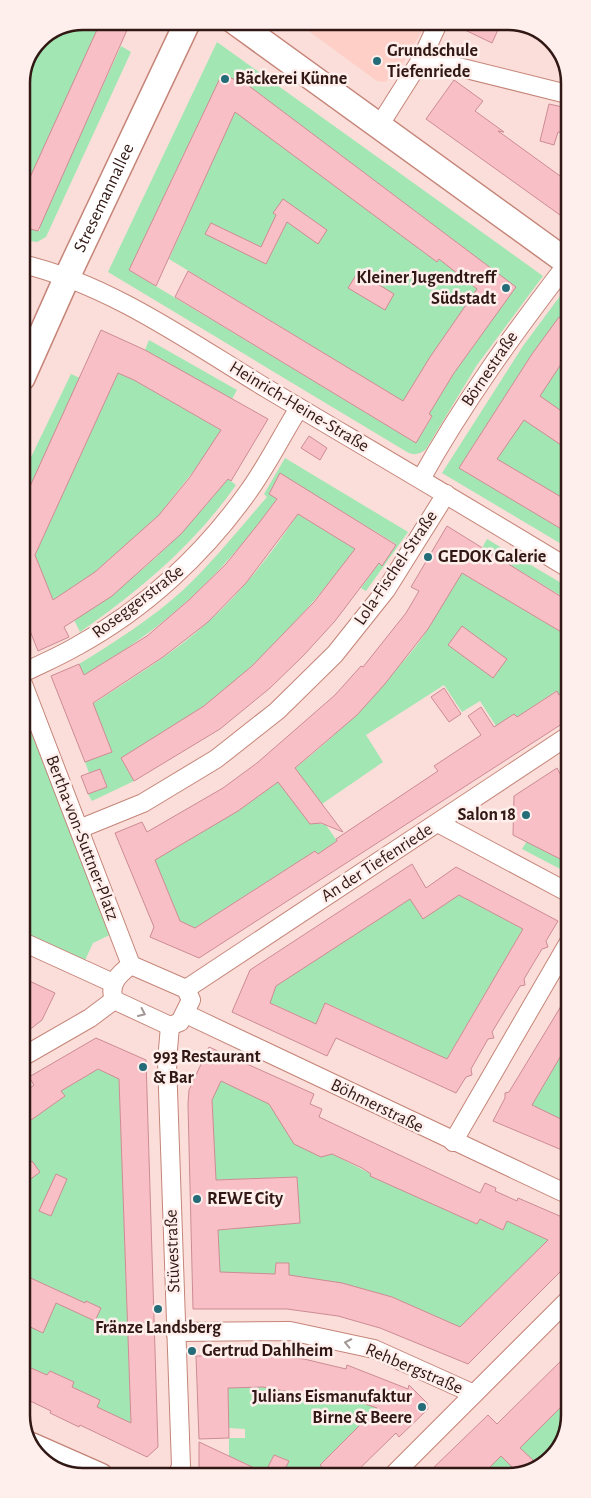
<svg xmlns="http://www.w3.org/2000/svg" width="591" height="1498" font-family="'Alegreya Sans',sans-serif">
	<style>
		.built { fill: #fecfc6 }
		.green { fill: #a2e6b3; fill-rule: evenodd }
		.building { fill: #f8c0c6; stroke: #cd8b93; fill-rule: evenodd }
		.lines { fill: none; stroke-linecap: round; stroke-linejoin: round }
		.street-casing { stroke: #c58579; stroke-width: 20 }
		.secondary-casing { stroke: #c58579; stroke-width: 28 }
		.street { stroke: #fff; stroke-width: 18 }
		.secondary { stroke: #fff; stroke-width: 25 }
		.oneway { stroke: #a29795 }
		.poi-dot { fill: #246c78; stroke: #feefec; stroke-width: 2 }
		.labels { text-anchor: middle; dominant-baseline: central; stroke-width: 5; stroke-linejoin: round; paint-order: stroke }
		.poi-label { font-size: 18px; font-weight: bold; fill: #311814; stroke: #feefec; text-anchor: start }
		.street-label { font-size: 18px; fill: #311814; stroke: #feefec }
		.rim { fill: none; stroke: #311814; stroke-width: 2.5 }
	</style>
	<rect width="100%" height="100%" fill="#fbded9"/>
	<polygon class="built" points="295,21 428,21 397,73 385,82 377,81"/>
	<g class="green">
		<polygon points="83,21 90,21 101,27 95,35 22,195 21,79 40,39"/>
		<path d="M217,42L543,276L477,365L426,449C420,454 414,456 407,452L108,272ZM222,74L249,86L516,287L454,373L429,414L432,417L416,443L129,270Z"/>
		<polygon points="121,46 131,52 46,237 37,242 22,240 22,227 40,231 40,224"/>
		<polygon points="236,109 254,126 437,262 439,259 478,289 430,357 402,404 388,392 169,259"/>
		<polygon points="563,292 567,295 567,323 560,318 532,354 459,468 568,533 568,548 442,473 523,346"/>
		<polygon points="149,340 237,390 232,399 145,350"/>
		<polygon points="567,355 568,502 497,459"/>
		<polygon points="118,373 134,380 224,432 159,515 95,572 53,600 35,555"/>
		<polygon points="71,374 80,378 23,503 22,476"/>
		<path d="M285,458L408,532L366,591L361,588L379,563L382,565L396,544L280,474L269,494L277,499C221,576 167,627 84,675L79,664C115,642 151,619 182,591C213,562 239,529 267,497L264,494Z"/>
		<path d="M227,478L236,485C194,545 139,591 80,632L74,620C133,582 185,536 227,478Z"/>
		<path d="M298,514L355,549C312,607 263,661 205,705C179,725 149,741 121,758L134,781L92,801L88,794L107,786L100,769L89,773L85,762L112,752L93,704C132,678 173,654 208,622C243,591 272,553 298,514Z"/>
		<polygon points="487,539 568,587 568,600 482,548"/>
		<path d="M455,569L568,636V689L559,695L556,691L517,717L514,714L496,726L480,701L462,712L444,685L366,735L383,762L322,804L306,783L289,796L310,824L316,823L326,825L337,841L318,854L315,851L195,928L180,921L155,860C245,809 330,751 396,670C407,657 420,643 428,628C439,609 446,588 455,569Z"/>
		<polygon points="23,681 118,931 93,943 81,969 23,942"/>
		<polygon points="527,841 568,863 568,873 522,849"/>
		<polygon points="459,895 523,929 445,1062 428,1050 326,1003 316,1024 273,1004 268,1005 276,986 413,897 415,907 423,919"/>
		<polygon points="569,1042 569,1123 530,1108"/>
		<polygon points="98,1069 119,1078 131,1427 97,1407 72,1387 73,1382 50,1371 47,1375 24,1365 24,1125 64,1097 61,1091"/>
		<polygon points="221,1081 272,1105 330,1153 371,1174 370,1176 477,1224 480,1219 503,1230 507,1221 549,1240 460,1327 392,1297 289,1275 289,1263 276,1263 275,1274 220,1282 218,1230 237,1229 236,1215 255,1226 300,1223 297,1177 216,1180 212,1100"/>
		<polygon points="228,1383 263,1387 343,1402 345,1397 384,1410 320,1464 325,1469 319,1475 282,1475 289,1461 274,1455 265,1473 238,1460 229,1460 229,1438 245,1438 245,1429 229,1428"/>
		<polygon points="570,1398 570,1415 557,1452 528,1474 483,1474 501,1456 519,1473 533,1460 520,1448"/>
	</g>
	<g class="building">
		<polygon points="101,21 131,21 38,231 22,227 22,195"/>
		<polygon points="469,21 502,21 492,43 465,30"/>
		<polygon points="222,74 249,86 516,287 454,373 429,414 432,416 416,443 175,297 188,271 403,401 430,357 477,289 439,259 437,262 235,112 156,286 129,270"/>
		<polygon points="454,80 483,101 475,111 504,132 498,131 567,181 567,220 426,119"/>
		<polygon points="549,104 567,108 567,134 558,132 554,145 540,141"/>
		<polygon points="283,199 327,230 318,244 287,222 266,264 205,234 211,223 261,247 276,215 273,213"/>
		<polygon points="358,272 394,294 385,310 348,288"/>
		<polygon points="559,317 567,323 567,355 540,396 567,415 567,449 524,420 497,459 568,501 568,533 459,468 532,354"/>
		<path d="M101,330L145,350L268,419L231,481L228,479L181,534L112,596L64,627L69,637L38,651L23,613L22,504ZM118,373L134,380L221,430L190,477L159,515L95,572L53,600L35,555Z"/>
		<polygon points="309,436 327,448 320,460 301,448"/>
		<polygon points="280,473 396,545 382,566 379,563 335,621 303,656 270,688 220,729 134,781 121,758 204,706 252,666 314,602 355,549 298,514 246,583 208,622 163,657 93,703 112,752 85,762 51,676 79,664 84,675 147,636 189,600 226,564 259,523 277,499 269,494"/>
		<polygon points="447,526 568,601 568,636 462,573 428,629 384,685 357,715 295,768 343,832 321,823 310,824 278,782 238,811 155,860 180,921 195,928 315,851 318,854 337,841 336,839 438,771 434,766 481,735 468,716 481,707 494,727 514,714 517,717 557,691 559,695 568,689 568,720 199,958 150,937 154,927 115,833 142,822 147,832 223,788 257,763 335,695 361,666 363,667 406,613 419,591 411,587"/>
		<polygon points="462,626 507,659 493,678 448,645"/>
		<polygon points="444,688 461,714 449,722 431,697"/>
		<polygon points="557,768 562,777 568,772 568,863 513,835 514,796"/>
		<polygon points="100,769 107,787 88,794 81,776"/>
		<path d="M412,864L426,888L456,867L558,921L546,941L548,947L542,949L524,979L525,985L520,986L492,1032L494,1038L488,1039L471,1069L472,1075L466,1077L456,1093L336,1038L327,1056L232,1012L250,970ZM459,895L523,929L447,1059L325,1003L316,1024L270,1003L276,986L410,899L423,919Z"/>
		<polygon points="23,978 55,993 42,1020 24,1034"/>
		<polygon points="569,993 569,1042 532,1105 569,1123 569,1153 493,1121 505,1098 505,1093 509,1092"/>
		<polygon points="96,1038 146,1060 158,1447 147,1457 80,1425 79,1427 50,1413 51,1411 24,1398 24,1365 47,1375 50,1371 74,1382 72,1387 100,1400 97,1407 131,1423 119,1079 98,1069 61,1091 65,1096 24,1125 24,1093 34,1085 29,1077"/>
		<path d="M209,1047L314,1094L310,1104L322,1109L319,1117L480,1193L485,1183L496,1188L495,1191L517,1201L518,1198L569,1220V1263L468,1364L380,1328L338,1316L287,1309H193L188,1104L189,1090ZM221,1081L269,1104L294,1144L321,1157L332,1154L362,1168L371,1174L370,1176L477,1224L480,1219L503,1230L507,1221L548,1240L460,1327L392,1297L342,1283L289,1275V1263H276L275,1274L220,1272L218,1230L300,1223L297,1177L216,1180L212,1100Z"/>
		<polygon points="32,1161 40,1172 24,1184 24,1168"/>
		<polygon points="56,1174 67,1179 51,1216 39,1211"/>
		<polygon points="24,1275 85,1303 86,1301 101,1308 95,1321 56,1303 43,1333 24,1324"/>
		<polygon points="570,1352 570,1398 520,1448 533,1460 519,1474 501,1456 483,1474 427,1474 488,1415 497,1424"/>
		<polygon points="264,1355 304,1359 346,1369 347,1365 408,1389 409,1385 427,1403 428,1409 399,1437 396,1433 353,1475 330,1475 320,1465 377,1408 345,1397 343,1402 263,1387 228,1388 229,1438 199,1439 196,1356"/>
		<polygon points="199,1442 265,1473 274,1455 289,1461 282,1475 199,1476"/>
	</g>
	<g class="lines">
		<g class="street-casing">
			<g id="street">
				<polyline points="422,58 567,94"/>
				<polyline points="379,126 422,58 439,21"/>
				<path d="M22,264C109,284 190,342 266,388C367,448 468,507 568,568"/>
				<path d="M421,479C463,403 514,333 567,264"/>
				<path d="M23,673C41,664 60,656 77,646C145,609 204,554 248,492C267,466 282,435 299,408"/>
				<path d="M23,684L131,965L186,989L191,1000L180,1022L170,1026L114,1000C108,984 119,974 131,965"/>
				<polyline points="438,823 569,893"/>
				<polyline points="79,829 143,803 216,759 277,711 335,654 386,590 446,494"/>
				<polyline points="23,942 113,983"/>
				<polyline points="186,989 568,736"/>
				<polyline points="186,1014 569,1195"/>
				<polyline points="170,1026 167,1061 181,1466 177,1476"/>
				<polyline points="24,1056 90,1018 114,1000"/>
				<polyline points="453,1142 569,942"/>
				<polyline points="175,1332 290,1331 374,1349 474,1394"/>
				<polyline points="394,1474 569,1299"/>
			</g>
		</g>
		<g class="secondary-casing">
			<g id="secondary">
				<polyline points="234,21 567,262"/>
				<path id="s1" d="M22,378L67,277L188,21"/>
				<polyline points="32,1446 100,1476"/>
			</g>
		</g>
		<use href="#street" class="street"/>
		<use href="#secondary" class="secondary"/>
	</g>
	<defs><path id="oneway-chevron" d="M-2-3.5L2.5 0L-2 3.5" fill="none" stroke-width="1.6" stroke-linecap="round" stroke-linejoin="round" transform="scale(1.25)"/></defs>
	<g class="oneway">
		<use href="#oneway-chevron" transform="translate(142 1013) rotate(25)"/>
		<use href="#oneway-chevron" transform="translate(348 1343) rotate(-168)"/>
	</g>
	<g class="poi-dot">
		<circle cx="377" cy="61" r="5"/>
		<circle cx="225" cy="79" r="5"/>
		<circle cx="506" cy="288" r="5"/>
		<circle cx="428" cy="557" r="5"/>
		<circle cx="526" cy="815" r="5"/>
		<circle cx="143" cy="1067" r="5"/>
		<circle cx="197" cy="1199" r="5"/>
		<circle cx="158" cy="1309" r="5"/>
		<circle cx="192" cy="1351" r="5"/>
		<circle cx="422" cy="1407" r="5"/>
	</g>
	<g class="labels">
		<g class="poi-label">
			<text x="387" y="51">Grundschule<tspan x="387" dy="21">Tiefenriede</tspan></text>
			<text x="235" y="79">Bäckerei Künne</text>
			<text x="496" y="278" text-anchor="end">Kleiner Jugendtreff<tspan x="496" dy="21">Südstadt</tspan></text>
			<text x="438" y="557">GEDOK Galerie</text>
			<text x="516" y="815" text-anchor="end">Salon 18</text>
			<text x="153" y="1057">993 Restaurant<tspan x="153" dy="21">&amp; Bar</tspan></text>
			<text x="207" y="1199">REWE City</text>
			<text x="158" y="1328" text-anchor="middle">Fränze Landsberg</text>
			<text x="202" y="1351">Gertrud Dahlheim</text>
			<text x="412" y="1397" text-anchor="end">Julians Eismanufaktur<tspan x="412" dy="21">Birne &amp; Beere</tspan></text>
		</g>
		<g class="street-label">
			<text stroke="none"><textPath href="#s1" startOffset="198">Stresemannallee</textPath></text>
			<text transform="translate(490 369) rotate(-56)">Börnestraße</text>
			<text transform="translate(299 407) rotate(31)">Heinrich-Heine-Straße</text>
			<text transform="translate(396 568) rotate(-56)">Lola-Fischel-Straße</text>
			<text transform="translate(138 602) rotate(-37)">Roseggerstraße</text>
			<text transform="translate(82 838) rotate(69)">Bertha-von-Suttner-Platz</text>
			<text transform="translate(377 863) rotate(-33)">An der Tiefenriede</text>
			<text transform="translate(377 1106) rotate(26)">Böhmerstraße</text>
			<text transform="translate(173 1251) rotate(-92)">Stüvestraße</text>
			<text transform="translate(414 1369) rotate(23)">Rehbergstraße</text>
		</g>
	</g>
	<path d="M0 0H591V1498H0ZM83 30H508A53 53 0 0 1 561 83V1415A53 53 0 0 1 508 1468H83A53 53 0 0 1 30 1415V83A53 53 0 0 1 83 30Z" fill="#feefec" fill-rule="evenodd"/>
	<path class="rim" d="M83 30H508A53 53 0 0 1 561 83V1415A53 53 0 0 1 508 1468H83A53 53 0 0 1 30 1415V83A53 53 0 0 1 83 30Z"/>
</svg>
